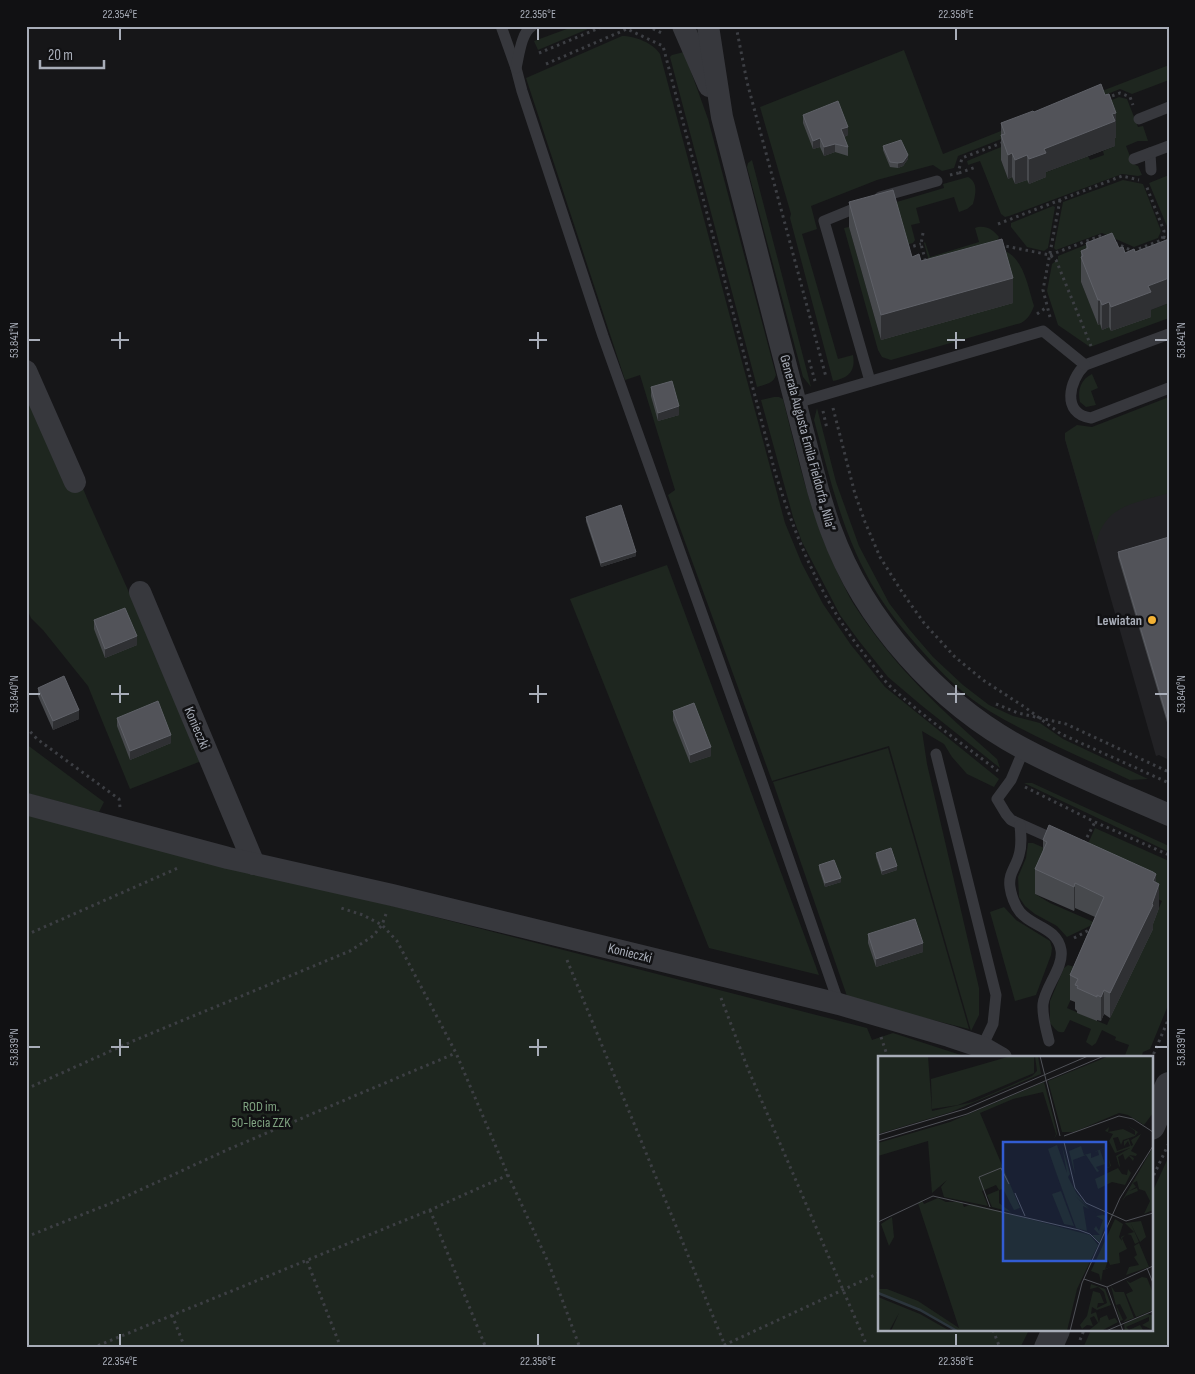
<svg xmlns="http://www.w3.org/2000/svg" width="1195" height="1374" font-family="'Sofia Sans Condensed',sans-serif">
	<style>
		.built { fill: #222225 }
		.green { fill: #1e261f }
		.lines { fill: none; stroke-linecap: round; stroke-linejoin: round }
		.path { stroke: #3d3f44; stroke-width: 3; stroke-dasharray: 2.5 4; stroke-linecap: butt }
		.service { stroke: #37383d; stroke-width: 11 }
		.minor { stroke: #37383d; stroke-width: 22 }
		.tertiary { stroke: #37383d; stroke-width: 28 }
		.wall { fill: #47494d }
		.shaded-wall { fill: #2f3033 }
		.building { fill: #525359; stroke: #5f6168 }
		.ticks { fill: none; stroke: #a8adb8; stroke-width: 2 }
		.poi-dot { fill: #f2b134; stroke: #111113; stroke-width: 2 }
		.labels { text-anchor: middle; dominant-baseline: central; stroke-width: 5; stroke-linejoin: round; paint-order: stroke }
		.street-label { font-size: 14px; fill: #a8adb8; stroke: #111113 }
		.poi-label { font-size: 14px; font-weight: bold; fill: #a8adb8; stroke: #111113; text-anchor: end }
		.park-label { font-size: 14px; fill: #7fa381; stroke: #111113 }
		.inset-river { fill: none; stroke: #2c353c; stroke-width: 2.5 }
		.inset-road { fill: none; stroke: #505258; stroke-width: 1 }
		.view { fill: #325cd3; fill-opacity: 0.15; stroke: #325cd3; stroke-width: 2.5 }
		.inset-edge { fill: none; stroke: #a8adb8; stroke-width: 2.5 }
		.neatline { fill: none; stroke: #a8adb8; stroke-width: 2 }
		.ticks-label { font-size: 12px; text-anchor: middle; fill: #a8adb8 }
	</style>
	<rect width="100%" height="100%" fill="#161618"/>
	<polygon class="built" points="1169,399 1169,760 1159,755 1156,756 1065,439"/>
	<g class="green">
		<polygon points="575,26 595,26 538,50 534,41"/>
		<path d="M622,36C635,36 653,43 660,54L785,523L802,564L823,604L851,645L885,687L999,779L994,787L967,774L952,757L944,744L922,731L927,764L979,988V1015L971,1031L889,746L772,781L668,495L675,490L640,375L625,380L526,78Z"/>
		<path d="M904,50L943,154L1016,125L1019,132L958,156L954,168L942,171L933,165L877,180L811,206L817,229L802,234L838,359L853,355C856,372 848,378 833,381L790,218L791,214L760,107Z"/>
		<path d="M684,52L708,119L776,375C773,384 766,384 757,387L670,57L672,55Z"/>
		<polygon points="1169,65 1169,80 1132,94 1120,89 1055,115 1053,110"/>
		<polygon points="1119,97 1127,99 1138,127 1143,126 1148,141 1138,141 1126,146 1133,164 1138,166 1142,175 1138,176 1122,174 1009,216 1005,217 1001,214 980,161 968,165 967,161 1001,147 1005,158 1001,160 1008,179 1012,177 1015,184 1027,179 1029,184 1044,173 1088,156 1090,160 1104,155 1103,151 1115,146 1100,105"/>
		<polygon points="752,160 811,387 803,377 747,167 748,163"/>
		<polygon points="1169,175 1169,231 1149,183"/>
		<path d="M968,177C978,182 976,194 973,204L967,209L959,212L954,197L916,208L920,223L911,225L915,240L913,243L902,246L890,204L944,188L943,184Z"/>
		<polygon points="1123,180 1143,184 1161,231 1158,238 1134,247 1102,233 1056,250 1054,248 1063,202"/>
		<polygon points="1053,206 1055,207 1048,248 1044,251 1027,247 1011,227 1011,223"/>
		<path d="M849,227L881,340L996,248C1023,252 1027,284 1034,306C1031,314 1028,319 1021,323L891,360L882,357L878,350L844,228Z"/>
		<path d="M978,227C988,226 993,230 999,237L997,241L929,261L924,243L925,242L930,257L979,242L975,228Z"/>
		<polygon points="1100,239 1126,252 1119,273 1081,282 1098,324 1100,324 1102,329 1169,303 1169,318 1090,347 1058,325 1047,291 1052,264 1058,259 1058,256"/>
		<polygon points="26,352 89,503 204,760 130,789 88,686 43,630 31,618 26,607"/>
		<path d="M1092,374L1098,388L1091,391L1096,405L1086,407L1080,402C1077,390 1081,379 1092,374Z"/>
		<path d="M774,397H779L783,399C798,460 812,520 839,576C844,585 848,595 853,603C893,666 941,710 997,759L1000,768L921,705L888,677L859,641L840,615L802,542L793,517L761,400Z"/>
		<path d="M1169,397V493C1136,503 1103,505 1096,545L1065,439V433L1077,425L1092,427Z"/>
		<path d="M817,408L836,482L859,546L889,603L909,629L933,657L963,685L989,705L1013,716L1040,723L1063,739L1148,779L1130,780C1084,758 1035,738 991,712C966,697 943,675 923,652C907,634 890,614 877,593C844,540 830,479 814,420Z"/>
		<polygon points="667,565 819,975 709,948 570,599"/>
		<polygon points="26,744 104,802 99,812 26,793"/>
		<polygon points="888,748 969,1029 848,999 773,782"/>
		<polygon points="1024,783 1032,783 1169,846 1169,852"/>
		<polygon points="26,812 867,1028 872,1040 893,1033 970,1058 879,1058 879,1330 1029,1330 1020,1348 26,1348"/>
		<path d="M1095,828L1169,861V1003L1150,1049L1143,1052L1141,1058H1124L1129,1045L1115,1040L1116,1037L1102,1030L1096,1043L1092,1046L1086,1042L1091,1029L1070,1020L1064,1032C1057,1034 1054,1027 1050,1023V1001L1064,968L1068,965L1078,968L1080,979L1067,1008L1107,1025L1162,901L1074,860L1084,853Z"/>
		<polygon points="1028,843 1033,843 1049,850 1047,866 1035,894 1050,903 1096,923 1067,937 1057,926 1035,914 1025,906 1019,897 1018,877 1026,858"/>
		<polygon points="1004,907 1016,920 1050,941 1052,948 1051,955 1036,995 1015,1001 990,912"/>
		<polygon points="1169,1156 1169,1348 1083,1348 1091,1330 1151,1330 1151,1195"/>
	</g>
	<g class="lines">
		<g class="path">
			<polyline points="647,26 664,34"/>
			<polyline points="736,26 747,82 826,377"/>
			<polyline points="539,53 604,26"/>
			<path d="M546,64L627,29L663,46L775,472C797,542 822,602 868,659C876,669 883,680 892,688C925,718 963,744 998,771"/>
			<polyline points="1106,98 1120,93 1130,97 1133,105"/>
			<polyline points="959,173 976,167"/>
			<polyline points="950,175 958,173 962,158 1004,142"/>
			<polyline points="998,224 1122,176 1139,180"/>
			<polyline points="923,233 921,244 926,263"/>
			<polyline points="1163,237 1169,239"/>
			<polyline points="1115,243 1133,251 1162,240 1164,231 1146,185"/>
			<polyline points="1000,245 1050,255 1056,260 1091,346"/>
			<polyline points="907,248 921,244"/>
			<polyline points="1050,255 1100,236 1105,238"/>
			<polyline points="1037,314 1047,307"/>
			<polyline points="1050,317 1043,290 1060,200"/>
			<polyline points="809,360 815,381"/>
			<polyline points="833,408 855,494 865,522 880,557 902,592 924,623 955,657 983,680 1026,708 1061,734 1169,783"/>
			<polyline points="823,411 827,429"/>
			<polyline points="996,704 1018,713 1066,724 1169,772"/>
			<polyline points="26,727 37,739 119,799 120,807"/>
			<polyline points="1025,787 1095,822 1169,855"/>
			<polyline points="1084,843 1095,822"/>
			<polyline points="386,914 382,925 397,941 456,1053 508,1175 549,1264 580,1348"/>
			<polyline points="26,935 178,868"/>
			<polyline points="1074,938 1093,928"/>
			<polyline points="567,960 726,1348"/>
			<polyline points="721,998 748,1069 868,1348"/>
			<polyline points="881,1037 888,1058"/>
			<polyline points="1151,1060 1169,1018"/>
			<polyline points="26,1089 133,1041 350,951 373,936 382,925 363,915 338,907"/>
			<polyline points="1151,1181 1169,1143"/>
			<polyline points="430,1210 486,1348"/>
			<polyline points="26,1237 114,1202 229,1149 456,1053"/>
			<polyline points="307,1261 341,1348"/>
			<polyline points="172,1315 185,1348"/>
			<polyline points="993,1330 1000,1348"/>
			<polyline points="1080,1340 1084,1330"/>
			<polyline points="92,1348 430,1210 508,1175"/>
			<polyline points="718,1348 879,1273"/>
		</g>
		<g class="service">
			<polyline points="501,26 516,68 522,91 603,336 762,782 839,1004"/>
			<path d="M516,68C519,56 521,33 532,26"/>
			<polyline points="1139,119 1169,107"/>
			<polyline points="1150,153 1151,170"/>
			<polyline points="1134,159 1169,146"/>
			<polyline points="880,197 937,181"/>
			<polyline points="863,205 824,221 870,381"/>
			<path d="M1169,334L1085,365C1069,380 1061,414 1091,418L1169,388"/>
			<polyline points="796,403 1043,331 1085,365"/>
			<polyline points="1024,749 1011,780 997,799 1006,814 1011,820 1058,841"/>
			<polyline points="936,754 996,995 993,1024 982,1047"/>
			<path d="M1020,825C1021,835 1022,845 1019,855C1016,867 1008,874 1010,887C1011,895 1015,906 1020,912C1032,927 1057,927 1061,950C1064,967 1045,987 1043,1004C1042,1016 1046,1029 1049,1041"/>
		</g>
		<g class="minor">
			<polyline points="683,26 709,86"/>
			<path d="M708,26L722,117L818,490C822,503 826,517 831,530C864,621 939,704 1024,749C1071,774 1121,794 1169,815"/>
			<polyline points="26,371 75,482"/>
			<polyline points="140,592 254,864"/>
			<polyline points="26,804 228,858 392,895 839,1004 949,1036 982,1047 1001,1058"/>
		</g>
		<g class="tertiary">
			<polyline points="1151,1126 1169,1086"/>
			<polyline points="1048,1348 1056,1330"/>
		</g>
	</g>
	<g class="wall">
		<polygon points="1034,112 1116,137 1115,138 1115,146 1046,172 1046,177 1029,184 1027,180 1015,184 1012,177 1008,179 1001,160 1001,123"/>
		<polygon points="803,115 848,135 844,137 848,147 848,156 835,152 824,156 820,147 813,149 803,123"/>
		<polygon points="883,146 908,159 903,166 898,168 890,167 883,150"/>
		<polygon points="849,202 912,257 1013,303 881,340 849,227"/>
		<polygon points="1086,243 1119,248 1125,253 1135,252 1151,310 1151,317 1111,331 1109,327 1102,330 1100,324 1098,325 1081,282 1081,251 1086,249"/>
		<polygon points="651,387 679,415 658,421 651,396"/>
		<polygon points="586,517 636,556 601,567 586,521"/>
		<polygon points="1169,537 1169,729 1118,557 1118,552"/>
		<polygon points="94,620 137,645 105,658 94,629"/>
		<polygon points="38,688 79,719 53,730 38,696"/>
		<polygon points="673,711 711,756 690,763 673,720"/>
		<polygon points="117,718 171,743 130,760 117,726"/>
		<polygon points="1043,840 1156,882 1159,908 1153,924 1153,929 1110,1018 1104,1014 1101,1021 1097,1020 1097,1021 1077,1013 1077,1011 1075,1009 1075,1002 1070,1000 1070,975 1095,917 1075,908 1074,911 1035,894 1035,869 1043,852"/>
		<polygon points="876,853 897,870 882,875 876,857"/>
		<polygon points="819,865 841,882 825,887 819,869"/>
		<polygon points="868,934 923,952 876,967 868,943"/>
	</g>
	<g class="shaded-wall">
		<polygon points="1116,113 1116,137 1115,138 1115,146 1046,172 1046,177 1029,184 1029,159 1044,149"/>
		<polygon points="848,127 848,135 841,138 841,129"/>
		<polygon points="820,138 820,147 813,149 813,141"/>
		<polygon points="835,144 835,152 824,156 824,147"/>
		<polygon points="1012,153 1012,177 1008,179 1008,155"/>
		<polygon points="908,155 908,159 903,166 898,168 898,163"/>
		<polygon points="1027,155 1027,180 1015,184 1015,160"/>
		<polygon points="1013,278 1013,303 881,340 881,315"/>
		<polygon points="1169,278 1169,303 1151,310 1151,317 1111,331 1111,307 1148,286"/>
		<polygon points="1098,300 1100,300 1100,324 1098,325"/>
		<polygon points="1109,302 1109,327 1102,330 1102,305"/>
		<polygon points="679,406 679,415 658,421 658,413"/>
		<polygon points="636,552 636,556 601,567 601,563"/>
		<polygon points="137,636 137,645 105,658 105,649"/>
		<polygon points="79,710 79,719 53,730 53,721"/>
		<polygon points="171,735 171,743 130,760 130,751"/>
		<polygon points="711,747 711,756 690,763 690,755"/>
		<polygon points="897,866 897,870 882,875 882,871"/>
		<polygon points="1156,874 1156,892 1159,884 1159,908 1153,924 1153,929 1110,1018 1110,993"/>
		<polygon points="841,878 841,882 825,887 825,883"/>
		<polygon points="1075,883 1075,908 1074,911 1074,887"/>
		<polygon points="923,943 923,952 876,967 876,959"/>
		<polygon points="1104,990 1104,1014 1101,1021 1101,997"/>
	</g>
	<g class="building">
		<polygon points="1101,84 1105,95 1109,94 1116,113 1112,114 1115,121 1044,149 1046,153 1029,159 1027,155 1015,160 1012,153 1008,155 1001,135 1005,134 1001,123 1033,111 1034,112"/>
		<polygon points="838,101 848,127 841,129 848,147 835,144 824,147 820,138 813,141 803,115"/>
		<polygon points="901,140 908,155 903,162 898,163 890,162 883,146"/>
		<polygon points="893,190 912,257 919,254 921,261 1002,239 1013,278 881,315 849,202"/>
		<polygon points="1112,233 1119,248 1123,247 1125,253 1134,249 1135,252 1169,239 1169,278 1148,286 1151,292 1111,307 1109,302 1102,305 1100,300 1098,300 1081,257 1083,256 1081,251 1088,248 1086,243"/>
		<polygon points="672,381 679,406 658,413 651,387"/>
		<polygon points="621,505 636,552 601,563 586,517"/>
		<polygon points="1169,537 1169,724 1118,552"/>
		<polygon points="125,608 137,636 105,649 94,620"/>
		<polygon points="64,676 79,710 53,721 38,688"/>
		<polygon points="158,701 171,735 130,751 117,718"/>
		<polygon points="694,703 711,747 690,755 673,711"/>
		<polygon points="1049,825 1153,872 1156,874 1153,881 1159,884 1152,904 1153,905 1110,993 1104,990 1101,997 1097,995 1097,997 1077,988 1078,986 1075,985 1078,979 1070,975 1104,897 1075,883 1074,887 1035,869 1047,842 1043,840"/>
		<polygon points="891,848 897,866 882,871 876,853"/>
		<polygon points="834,860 841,878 825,883 819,865"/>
		<polygon points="915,919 923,943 876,959 868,934"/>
	</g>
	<path class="ticks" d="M120,28V40M538,28V40M956,28V40M120,332V349M538,332V349M956,332V349M28,340H40M111,340H129M529,340H547M947,340H965M1155,340H1168M120,685V703M538,685V703M956,685V703M28,694H40M111,694H129M529,694H547M947,694H965M1155,694H1168M120,1039V1056M538,1039V1056M28,1047H40M111,1047H129M529,1047H547M1155,1047H1168M120,1334V1346M538,1334V1346M956,1334V1346"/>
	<circle class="poi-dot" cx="1152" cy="620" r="5"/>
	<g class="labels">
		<g class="street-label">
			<text transform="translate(808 443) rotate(75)">Generała Augusta Emila Fieldorfa „Nila”</text>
			<text transform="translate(197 728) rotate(67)">Konieczki</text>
			<text transform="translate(630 953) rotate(14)">Konieczki</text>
		</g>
		<g class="poi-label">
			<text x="1142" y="620">Lewiatan</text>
		</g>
		<g class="park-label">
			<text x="261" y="1106">ROD im.<tspan x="261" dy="16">50-lecia ZZK</tspan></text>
		</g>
	</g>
	<g transform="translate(878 1056)">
		<rect width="275" height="275" fill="#161618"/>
		<path d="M0,0H50L54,55L95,46L154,20L159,15L157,0H160L163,18L73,56L0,78ZM133,0H156V17L80,49L54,53L53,23ZM231,0H275V57L266,69L250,59L241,57L196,76H184L170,25ZM166,26L178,72L179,78L176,83L178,78L165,36L135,43L102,57L142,152L136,154L125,133L121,134V147L133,156L114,151L109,139L121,134L118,129L104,135L110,150L66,141L63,131L69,124L54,137L50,85L0,100V87L72,66ZM249,69L260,76L257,80L245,84L243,89L240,81L235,82L239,95L252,90L250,85L246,90V85L251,83L253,90L255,89L253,84L263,78L253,95L259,98L258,100L251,99L256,102L255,105L251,100L247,104L245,98L240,101L242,111L241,110L238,100L252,92L237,97L231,85L235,78L227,75L231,71L230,76L245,73L257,79V75ZM179,89L189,117L184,90L192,118L190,121L199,138L211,152L197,140L211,153L205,150L209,175L198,172L179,119L170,93ZM203,90L206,99L213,97V102L221,99L220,95L216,96L231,90L222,94L227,108L218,111L221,115L232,111L231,103L233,110L219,116L208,99L195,104L197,119L191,95ZM275,91V154L266,158L272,145L267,135L261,133L259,125L255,127L258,131L251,135L259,132L260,135L248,140L244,145ZM240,112L244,118L249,119L250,113L253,117L247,129L234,126L220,133L217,123ZM183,135L196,170L186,168L174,138ZM60,142L68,146H84L86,151L94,148L212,179L220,189L199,233L189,275H80L40,252L0,237V233H9L40,245L81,272L40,147L44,144L46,148ZM213,154L228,160L229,164L221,187L214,179H222L216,173L218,170L221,175L225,164L218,160L225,159ZM14,161L16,181L11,190L3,168ZM237,163L245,168L241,181L244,185L243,181L247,179L244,182L249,193L241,197L242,207L232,209L230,204L227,213L235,210L226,214H225L223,226L221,218L213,215ZM263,165L268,181L262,186L253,168L261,186L257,188L253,179L249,178L256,176L247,167ZM261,187L271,211L248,219L251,211L261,209L256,201L259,199L256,190ZM264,221L269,222L275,237V254L258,261L248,238L255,235L248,224L252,227ZM213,228L227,233L233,249L219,254L214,251L213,258L231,251L218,256L221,267L222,262L229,259L231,264L237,262L240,266L223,275H210L220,267L216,260L212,262L215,270L209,269L204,273L202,269L209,260L215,235L222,237L226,247H220L219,252L229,247L226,236L220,231L212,233ZM233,230L237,236H246L256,262L245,266L249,262L242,248L238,249L245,264L242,265ZM0,241L42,258L72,275H13L21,257L11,275L0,274ZM268,258L274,259L275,274L264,269L271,265V261L248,271L251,274L262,269L265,274L247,275L246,268Z" fill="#1e261f"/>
		<path class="inset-river" d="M0,237L42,254L79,275"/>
		<path class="inset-road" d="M162,0L182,80M0,79L87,53L210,0M186,80L241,60L255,63L275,76M0,85L89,58L226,0M186,86L197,132L208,147L248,165L275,157M137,137L147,160M112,151L101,121L123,112L131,128M0,166L55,140L201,174L212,178L222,188M269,212L275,227M206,223L229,231M229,231L275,210M229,231L245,275M192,275L204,227L242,142L275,90M228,275L275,255"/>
		<path class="view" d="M125,86H228V205H125Z"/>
		<rect width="275" height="275" class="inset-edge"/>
	</g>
	<rect width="1195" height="1374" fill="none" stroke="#111113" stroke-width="55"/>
	<path d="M40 60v8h64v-8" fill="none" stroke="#a8adb8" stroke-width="2.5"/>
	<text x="48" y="60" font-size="15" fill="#a8adb8" stroke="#111113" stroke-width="4" paint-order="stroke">20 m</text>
	<rect x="28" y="28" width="1140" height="1318" class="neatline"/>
	<g class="ticks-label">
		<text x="120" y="18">22.354°E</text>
		<text x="538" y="18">22.356°E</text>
		<text x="956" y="18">22.358°E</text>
		<text transform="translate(14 340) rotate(-90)" y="4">53.841°N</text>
		<text transform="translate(1181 340) rotate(-90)" y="4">53.841°N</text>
		<text transform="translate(14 694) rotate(-90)" y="4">53.840°N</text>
		<text transform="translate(1181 694) rotate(-90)" y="4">53.840°N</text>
		<text transform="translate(14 1047) rotate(-90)" y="4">53.839°N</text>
		<text transform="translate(1181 1047) rotate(-90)" y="4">53.839°N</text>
		<text x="120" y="1365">22.354°E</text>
		<text x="538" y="1365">22.356°E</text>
		<text x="956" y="1365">22.358°E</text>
	</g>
</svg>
